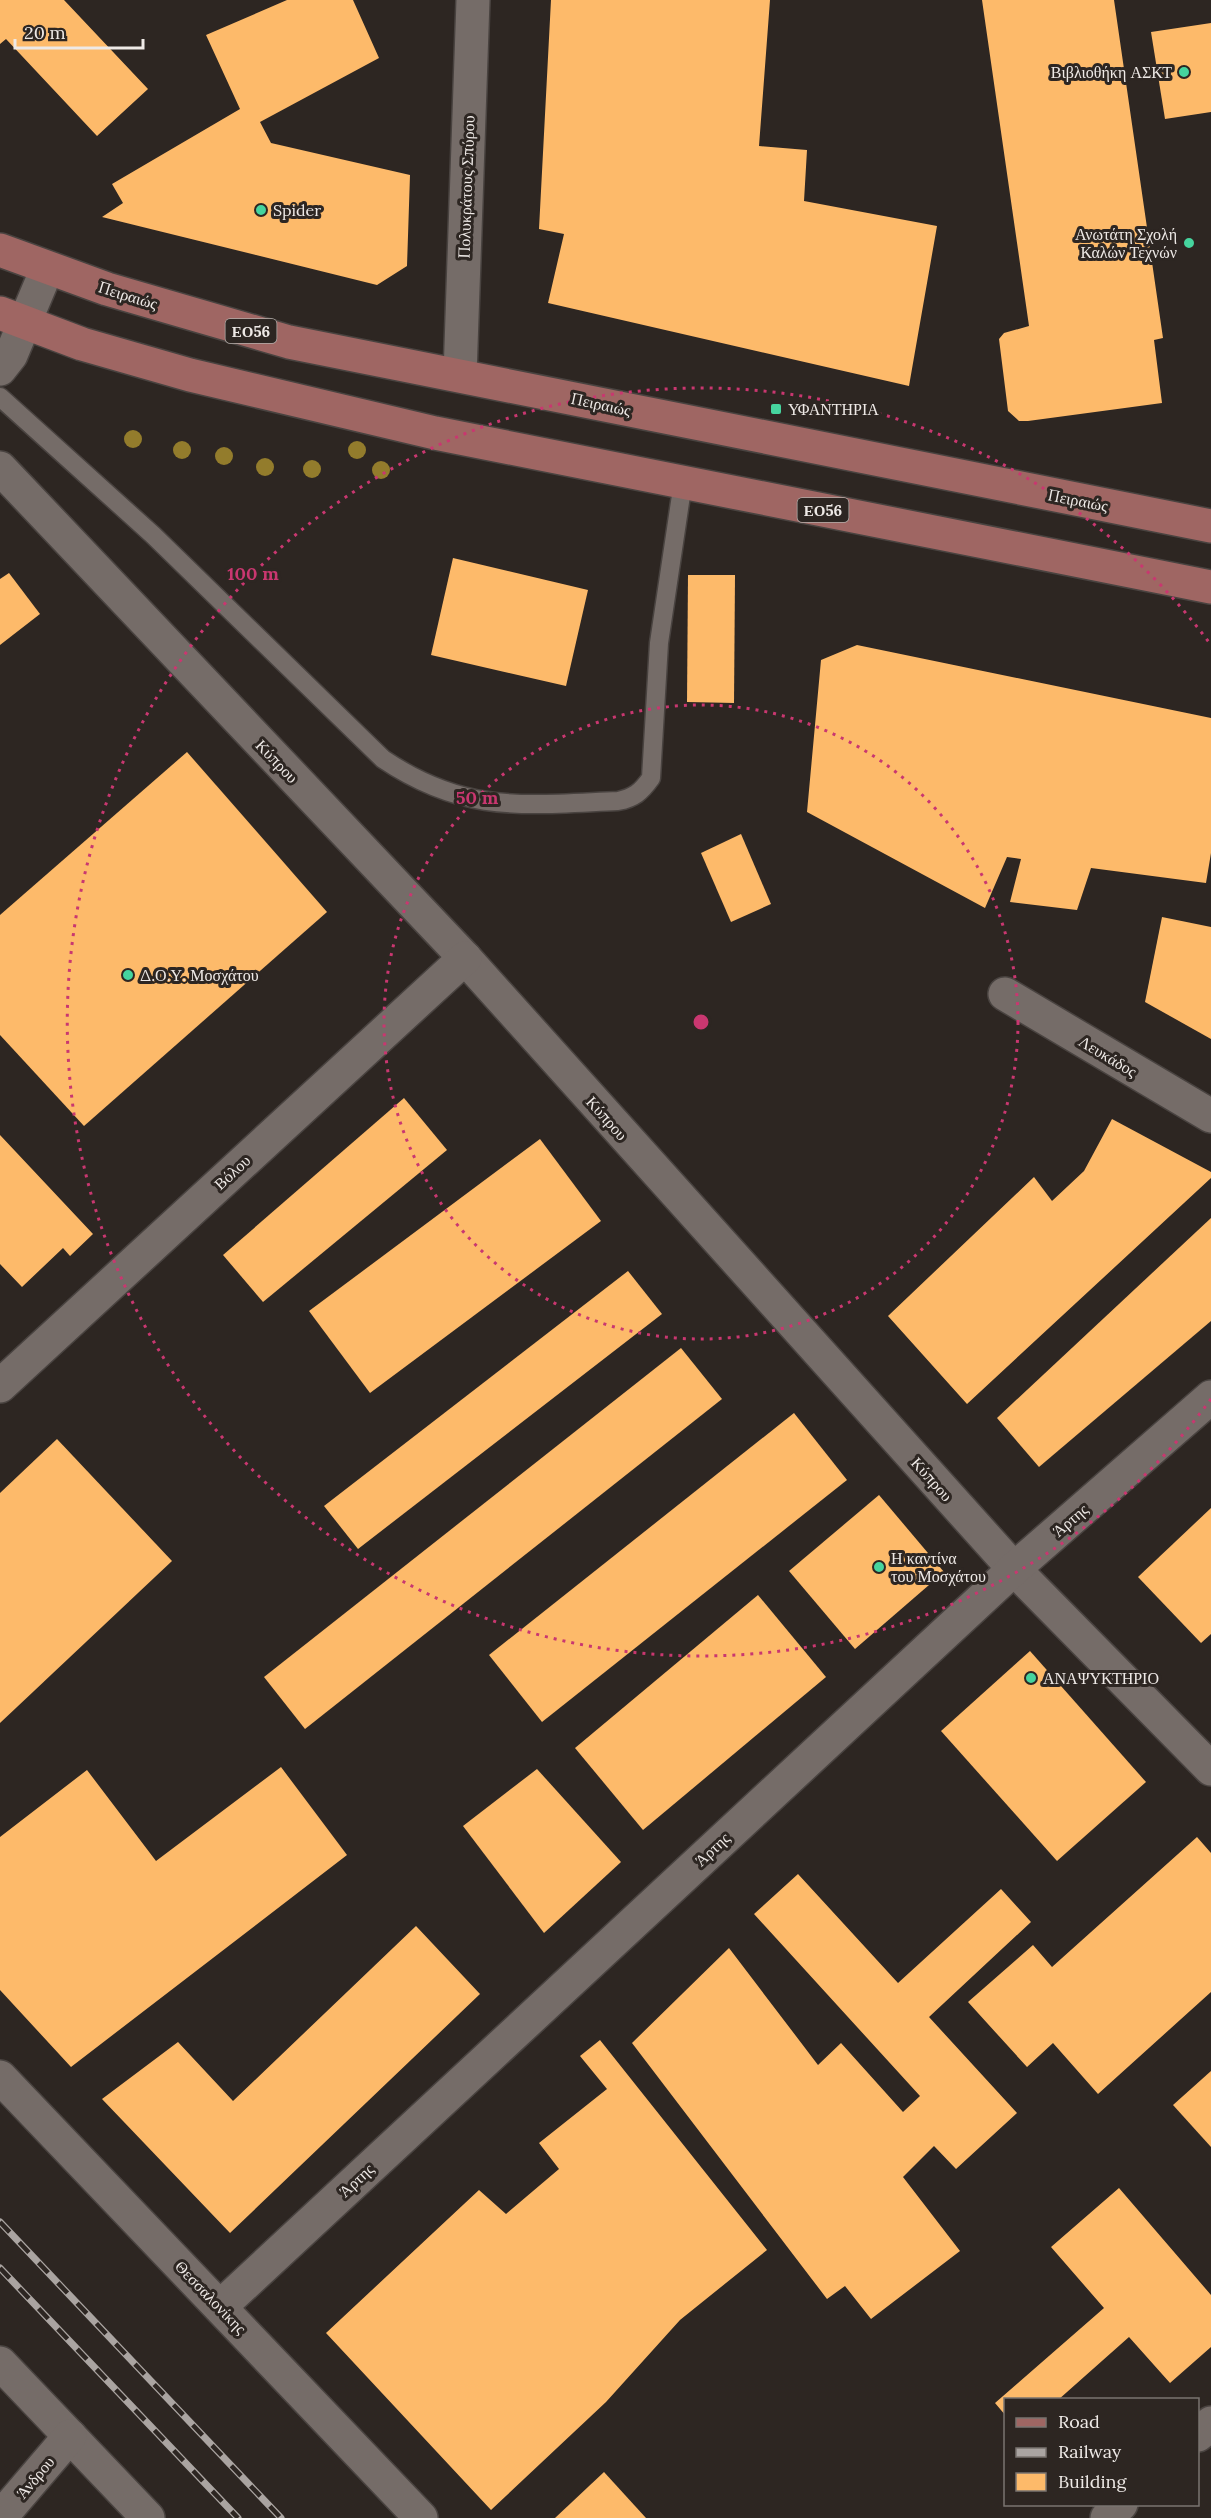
<svg xmlns="http://www.w3.org/2000/svg" width="1211" height="2518" font-family="Lora,serif">
	<style>
		.building { fill: #fdba6a }
		.lines { fill: none; stroke-linecap: round; stroke-linejoin: round }
		.lane-casing { stroke: #494340; stroke-width: 21 }
		.street-casing { stroke: #494340; stroke-width: 36 }
		.primary-casing { stroke: #494340; stroke-width: 36 }
		.lane { stroke: #756c68; stroke-width: 18 }
		.street { stroke: #756c68; stroke-width: 33 }
		.primary { stroke: #9f6663; stroke-width: 33 }
		.rail-casing { stroke: #aaa4a1; stroke-width: 7 }
		.rail { stroke: #2d2622; stroke-width: 4.5; stroke-dasharray: 14; stroke-linecap: butt }
		.tree { fill: #937c2c }
		.ring { fill: none; stroke: #c93770; stroke-width: 3; stroke-dasharray: 3 6 }
		.poi-dot { fill: #46d49e; stroke: #2d2622; stroke-width: 2 }
		.labels { text-anchor: middle; dominant-baseline: central; stroke-width: 6; stroke-linejoin: round; paint-order: stroke }
		.shield { fill: #2d2622; stroke: #b4aeab; stroke-width: 1.5 }
		.shield-label { font-size: 15px; font-weight: bold; fill: #eee9e6 }
		.poi-label { font-size: 16px; fill: #eee9e6; stroke: #2d2622; text-anchor: start }
		.street-label { font-size: 16px; fill: #eee9e6; stroke: #2d2622 }
		.centre { fill: #c93770; stroke: #2d2622; stroke-width: 3 }
		.ring-label { font-size: 18px; text-anchor: middle; font-weight: bold; fill: #c93770; stroke: #2d2622; stroke-width: 6; stroke-linejoin: round; paint-order: stroke }
	</style>
	<rect width="100%" height="100%" fill="#2d2622"/>
	<g class="building">
		<polygon points="0,0 64,0 148,89 97,136 6,39 0,44"/>
		<polygon points="287,0 353,0 379,58 260,122 271,143 410,175 407,266 377,285 102,217 123,203 112,184 240,109 206,35"/>
		<polygon points="551,0 770,0 759,146 807,150 804,201 937,226 909,386 548,303 564,234 539,229"/>
		<polygon points="982,0 1114,0 1163,338 1154,340 1162,403 1028,421 1019,421 1008,411 999,339 1004,333 1029,326"/>
		<polygon points="1211,23 1211,112 1165,119 1151,32"/>
		<polygon points="453,558 588,590 566,686 431,655"/>
		<polygon points="9,573 40,614 0,645 0,579"/>
		<polygon points="688,575 735,575 734,703 687,702"/>
		<polygon points="857,645 1211,718 1211,853 1206,883 1091,868 1077,910 1010,902 1021,859 1007,857 985,908 807,812 821,660"/>
		<polygon points="187,752 327,912 84,1126 0,1035 0,915"/>
		<polygon points="741,834 771,904 731,922 701,853"/>
		<polygon points="1162,917 1211,927 1211,1039 1145,1002"/>
		<polygon points="404,1098 447,1150 263,1302 223,1255"/>
		<polygon points="1112,1119 1211,1172 1211,1178 967,1404 888,1316 1034,1177 1052,1201 1084,1171"/>
		<polygon points="0,1135 93,1234 70,1256 63,1248 22,1287 0,1264"/>
		<polygon points="540,1139 601,1221 370,1393 309,1311"/>
		<polygon points="1211,1218 1211,1321 1039,1467 997,1418"/>
		<polygon points="628,1271 662,1314 358,1549 324,1506"/>
		<polygon points="681,1348 722,1399 305,1729 264,1677"/>
		<polygon points="794,1413 847,1480 542,1722 489,1655"/>
		<polygon points="57,1439 172,1561 0,1723 0,1493"/>
		<polygon points="879,1495 944,1572 855,1649 789,1571"/>
		<polygon points="1211,1508 1211,1634 1201,1643 1138,1577"/>
		<polygon points="758,1595 826,1677 643,1830 575,1748"/>
		<polygon points="1030,1651 1146,1782 1057,1861 941,1731"/>
		<polygon points="281,1767 347,1855 71,2067 0,1990 0,1837 87,1770 156,1861"/>
		<polygon points="537,1769 621,1862 544,1933 463,1826"/>
		<polygon points="1197,1837 1211,1853 1211,1992 1098,2094 1053,2043 1027,2067 968,2002 1033,1945 1052,1967"/>
		<polygon points="798,1874 898,1983 1001,1889 1031,1922 929,2017 1017,2113 956,2169 934,2146 903,2177 960,2251 871,2319 845,2286 827,2299 632,2043 729,1948 818,2065 841,2043 903,2112 920,2096 754,1914"/>
		<polygon points="416,1926 480,1994 230,2233 102,2099 178,2042 233,2101"/>
		<polygon points="600,2040 767,2250 680,2320 606,2402 491,2510 326,2333 479,2190 506,2214 559,2169 539,2143 607,2089 580,2056"/>
		<polygon points="1211,2071 1211,2147 1173,2105"/>
		<polygon points="1119,2188 1211,2295 1211,2347 1170,2383 1129,2337 1058,2400 1006,2400 1006,2416 995,2403 1104,2308 1051,2247"/>
		<polygon points="604,2472 646,2518 555,2518"/>
	</g>
	<g class="lines">
		<g class="lane-casing">
			<path id="lane" d="M0,397L153,535L383,759C465,814 523,805 618,801C634,798 641,792 651,778L659,643L683,482"/>
		</g>
		<g class="street-casing">
			<g id="street">
				<polyline points="0,369 11,355 47,269"/>
				<polyline points="460,375 473,0"/>
				<polyline points="0,468 465,958 1014,1569 1211,1769"/>
				<polyline points="1005,994 1211,1116"/>
				<polyline points="0,1386 465,958"/>
				<polyline points="0,2077 421,2518"/>
				<polyline points="220,2307 1014,1569 1211,1397"/>
				<polyline points="0,2363 148,2518"/>
				<polyline points="1198,2435 1211,2423"/>
				<polyline points="0,2518 70,2436"/>
				<polyline points="1107,2518 1121,2504"/>
			</g>
		</g>
		<g class="primary-casing">
			<g id="primary">
				<polyline points="0,250 107,289 289,342 1211,526"/>
				<polyline points="0,313 82,344 190,375 435,433 1211,587"/>
			</g>
		</g>
		<use href="#lane" class="lane"/>
		<use href="#street" class="street"/>
		<use href="#primary" class="primary"/>
		<g class="rail-casing">
			<g id="rail">
				<polyline points="0,2222 281,2518"/>
				<polyline points="0,2268 238,2518"/>
			</g>
		</g>
		<use href="#rail" class="rail"/>
	</g>
	<g class="tree">
		<circle cx="133" cy="439" r="9"/>
		<circle cx="182" cy="450" r="9"/>
		<circle cx="357" cy="450" r="9"/>
		<circle cx="224" cy="456" r="9"/>
		<circle cx="265" cy="467" r="9"/>
		<circle cx="312" cy="469" r="9"/>
		<circle cx="381" cy="470" r="9"/>
	</g>
	<g class="ring">
		<circle cx="701" cy="1022" r="317"/>
		<path d="M1211 1399A634 634 0 1 1 1211 645"/>
	</g>
	<g class="poi-dot">
		<circle cx="1184" cy="72" r="6"/>
		<circle cx="261" cy="210" r="6"/>
		<circle cx="1189" cy="243" r="6"/>
		<rect x="770" y="403" width="12" height="12" rx="3"/>
		<circle cx="128" cy="975" r="6"/>
		<circle cx="879" cy="1567" r="6"/>
		<circle cx="1031" cy="1678" r="6"/>
	</g>
	<g class="labels">
		<g class="shield">
			<rect x="225.5" y="319" width="51" height="24" rx="4.5"/>
			<rect x="797.5" y="498" width="51" height="24" rx="4.5"/>
		</g>
		<g class="shield-label">
			<text x="251" y="331">ΕΟ56</text>
			<text x="823" y="510">ΕΟ56</text>
		</g>
		<g class="poi-label">
			<text x="1172" y="72" text-anchor="end">Βιβλιοθήκη ΑΣΚΤ</text>
			<text x="273" y="210">Spider</text>
			<text x="1177" y="234" text-anchor="end">Ανωτάτη Σχολή<tspan x="1177" dy="18">Καλών Τεχνών</tspan></text>
			<text x="788" y="409">ΥΦΑΝΤΗΡΙΑ</text>
			<text x="140" y="975">Δ.Ο.Υ. Μοσχάτου</text>
			<text x="891" y="1558">Η καντίνα<tspan x="891" dy="18">του Μοσχάτου</tspan></text>
			<text x="1043" y="1678">ΑΝΑΨΥΚΤΗΡΙΟ</text>
		</g>
		<g class="street-label">
			<text transform="translate(466 187) rotate(-88)">Πολυκράτους Σπύρου</text>
			<text transform="translate(128 295) rotate(17)">Πειραιώς</text>
			<text transform="translate(601 404) rotate(12)">Πειραιώς</text>
			<text transform="translate(1078 500) rotate(11)">Πειραιώς</text>
			<text transform="translate(277 761) rotate(46)">Κύπρου</text>
			<text transform="translate(1108 1056) rotate(31)">Λευκάδος</text>
			<text transform="translate(607 1118) rotate(48)">Κύπρου</text>
			<text transform="translate(232 1172) rotate(-43)">Βόλου</text>
			<text transform="translate(932 1479) rotate(48)">Κύπρου</text>
			<text transform="translate(1070 1520) rotate(-41)">Άρτης</text>
			<text transform="translate(712 1849) rotate(-43)">Άρτης</text>
			<text transform="translate(356 2180) rotate(-43)">Άρτης</text>
			<text transform="translate(211 2297) rotate(46)">Θεσσαλονίκης</text>
			<text transform="translate(35 2477) rotate(-50)">Άνδρου</text>
		</g>
	</g>
	<circle cx="701" cy="1022" r="9" class="centre"/>
	<g class="ring-label">
		<text x="253" y="580">100 m</text>
		<text x="477" y="804">50 m</text>
	</g>
	<rect x="1004" y="2398" width="195" height="108" fill="#2d2622" stroke="#7a7470" stroke-width="1.5"/>
	<rect x="1016" y="2418" width="30" height="9" fill="#9f6663" stroke="#7a7470" stroke-width="1.5"/>
	<text x="1058" y="2428" font-size="18" fill="#eee9e6">Road</text>
	<rect x="1016" y="2448" width="30" height="9" fill="#aaa4a1" stroke="#7a7470" stroke-width="1.5"/>
	<text x="1058" y="2458" font-size="18" fill="#eee9e6">Railway</text>
	<rect x="1016" y="2473" width="30" height="18" fill="#fdba6a" stroke="#7a7470" stroke-width="1.5"/>
	<text x="1058" y="2488" font-size="18" fill="#eee9e6">Building</text>
	<path d="M15 39v9h128v-9" fill="none" stroke="#eee9e6" stroke-width="3"/>
	<text x="24" y="39" font-size="18" fill="#eee9e6" stroke="#2d2622" stroke-width="4.5" paint-order="stroke">20 m</text>
</svg>
